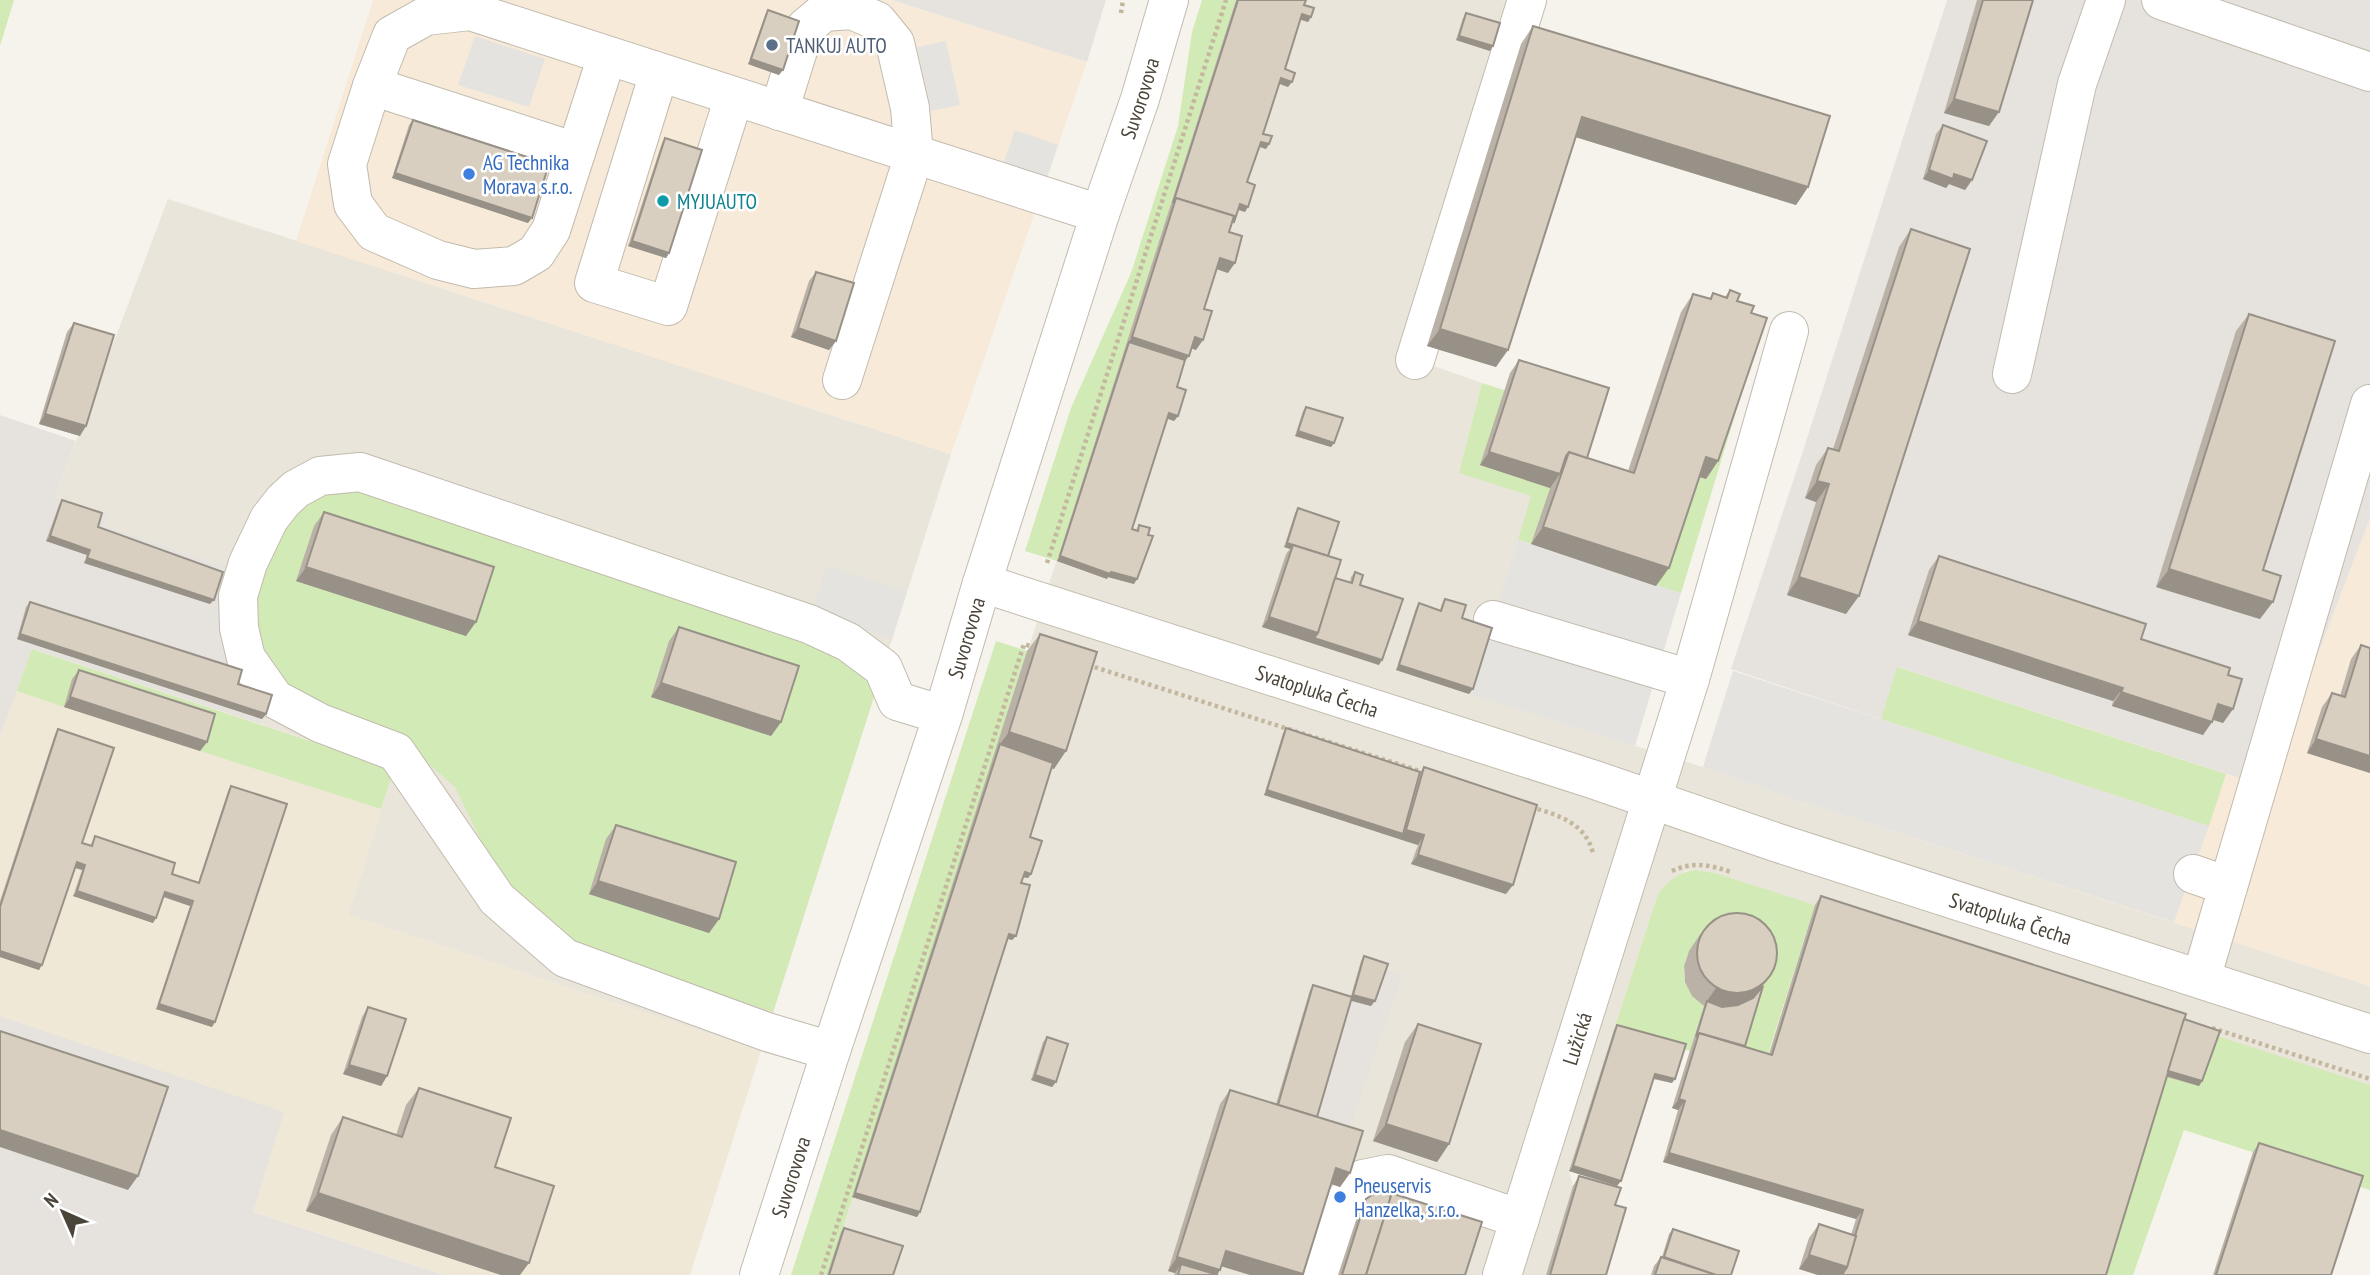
<svg xmlns="http://www.w3.org/2000/svg" width="2370" height="1275" font-family="'PT Sans Narrow',sans-serif">
	<style>
		.residential { fill: #eae5da }
		.commercial { fill: #f7ead8 }
		.industrial { fill: #e6e2dd }
		.education { fill: #efe8d6 }
		.green { fill: #d2eab5 }
		.parking { fill: #e5e3e0 }
		.lines { fill: none; stroke-linecap: round; stroke-linejoin: round }
		.minor-casing { stroke: #c2bbae; stroke-width: 40 }
		.path { stroke: #c4b79f; stroke-width: 4.5; stroke-dasharray: 3.5 3.5; stroke-linecap: butt }
		.minor { stroke: #fff; stroke-width: 38 }
		.wall { fill: #bab2a6 }
		.shaded-wall { fill: #979187 }
		.building { fill: #d8cfc1; stroke: #979187; stroke-width: 2 }
		.service-dot { fill: #5c6f8a; stroke: #fff; stroke-width: 2.5 }
		.shop-dot { fill: #3f7fe0; stroke: #fff; stroke-width: 2.5 }
		.culture-dot { fill: #0f9aa8; stroke: #fff; stroke-width: 2.5 }
		.labels { text-anchor: middle; dominant-baseline: central; stroke-width: 5; stroke-linejoin: round; paint-order: stroke }
		.service-label { font-size: 21px; fill: #4e5e75; stroke: #fff; text-anchor: start }
		.street-label { font-size: 21px; fill: #4b4439; stroke: #fff }
		.shop-label { font-size: 21px; fill: #366cbe; stroke: #fff; text-anchor: start }
		.culture-label { font-size: 21px; fill: #0d838f; stroke: #fff; text-anchor: start }
	</style>
	<rect width="100%" height="100%" fill="#f6f3ec"/>
	<g class="residential">
		<polygon points="1236,0 1535,0 1428,364 1482,383 1459,473 1532,496 1470,694 1703,767 1793,799 2370,986 2370,1190 2183,1129 2216,1036 1715,873 1695,870 1685,871 1657,897 1569,1171 1573,1186 1546,1275 828,1275"/>
		<polygon points="168,199 951,454 761,1051 348,915 394,769 260,724 268,699 235,689 237,571 103,525 106,514 55,497"/>
	</g>
	<g class="commercial">
		<polygon points="373,0 892,0 1087,62 951,454 296,241"/>
		<polygon points="2370,518 2370,986 1793,799 1703,767 1733,671 1880,719 1897,667 2267,787"/>
	</g>
	<g class="industrial">
		<polygon points="892,0 1106,0 1087,62"/>
		<polygon points="1947,0 2370,0 2370,518 2267,787 1898,667 1881,719 1731,669 1803,451"/>
		<polygon points="0,415 76,441 55,497 107,514 103,525 238,571 235,689 269,699 260,724 33,649 0,737"/>
		<polygon points="1361,961 1402,975 1346,1138 1280,1092 1310,990 1349,1002"/>
		<polygon points="0,1016 285,1112 253,1212 444,1275 0,1275"/>
	</g>
	<polygon class="education" points="32,649 394,769 348,915 761,1051 690,1275 444,1275 253,1212 284,1112 0,1016 0,737"/>
	<g class="green">
		<polygon points="0,0 14,0 0,46"/>
		<polygon points="1202,0 1236,0 1057,561 1025,551 1071,408 1131,273 1178,126 1192,32"/>
		<polygon points="1759,336 1681,593 1657,586 1693,475 1705,479"/>
		<polygon points="1482,383 1504,390 1550,488 1531,544 1518,540 1531,496 1459,473"/>
		<polygon points="347,484 831,647 870,682 874,697 773,1012 571,947 506,892 455,787 403,742 283,690 253,637 250,599 291,509"/>
		<polygon points="996,641 1027,651 828,1275 791,1275"/>
		<polygon points="32,649 394,769 381,809 200,751 209,724 73,680 64,707 17,691"/>
		<polygon points="1897,667 2226,774 2209,826 1881,719"/>
		<path d="M1695,870L1715,873L1815,905L1765,1064L1740,1056L1699,938C1678,963 1678,984 1704,1006L1690,1051L1614,1030L1657,897C1666,881 1677,873 1695,870Z"/>
		<polygon points="2217,1036 2370,1085 2370,1190 2184,1130 2133,1275 2102,1275 2163,1075"/>
	</g>
	<g class="parking">
		<polygon points="475,36 545,59 529,107 458,85"/>
		<polygon points="946,41 960,105 931,111 917,47"/>
		<polygon points="1015,130 1058,145 1047,178 1003,164"/>
		<polygon points="1518,540 1681,593 1635,746 1469,694"/>
		<polygon points="827,566 907,592 892,639 812,612"/>
		<polygon points="1733,671 2209,826 2174,922 1793,799 1703,767"/>
	</g>
	<g class="lines">
		<g class="minor-casing">
			<g id="minor">
				<polyline points="2161,0 2370,72"/>
				<polyline points="607,56 551,230 536,253 514,266 474,269 438,260 374,232 353,204 347,164 372,86 392,35 426,16 470,11 1100,214"/>
				<polyline points="659,73 594,283 668,306 734,97"/>
				<polyline points="372,86 576,152"/>
				<polyline points="779,111 805,28 824,12 852,10 877,21 895,43 910,108 914,155 842,380"/>
				<polyline points="1415,360 1527,0"/>
				<polyline points="2012,374 2077,84 2106,0"/>
				<path id="s1" d="M982,583L1592,779L1778,843L2370,1034"/>
				<polyline points="1493,620 1690,679"/>
				<polyline points="2193,874 2228,886"/>
				<polyline points="2201,979 2370,404"/>
				<polyline points="831,1051 767,1032 565,958 497,899 396,752 320,723 275,699 246,658 239,628 238,596 248,563 269,519 283,501 296,489 320,476 360,472 809,624 848,642 883,668 897,701 943,715"/>
				<path id="s2" d="M759,1275L831,1051L943,715L982,583L1100,214L1140,99L1169,0"/>
				<polyline points="1323,1275 1347,1198 1363,1179 1388,1174 1520,1219"/>
				<path id="s3" d="M1502,1275L1690,679L1789,331"/>
			</g>
		</g>
		<g class="path">
			<polyline points="1121,13 1123,0"/>
			<polyline points="1047,563 1226,0"/>
			<polyline points="1088,665 1426,773"/>
			<path d="M1531,807C1557,815 1585,822 1593,853"/>
			<path d="M1672,871C1693,861 1710,865 1731,872"/>
			<polyline points="2212,1028 2370,1079"/>
			<polyline points="821,1275 1024,644 1036,648"/>
		</g>
		<use href="#minor" class="minor"/>
	</g>
	<g class="wall">
		<polygon points="1236,0 1306,0 1304,5 1311,17 1308,22 1300,19 1285,69 1288,87 1279,84 1263,134 1269,144 1266,149 1259,147 1247,182 1245,212 1238,210 1229,232 1228,273 1217,269 1204,309 1196,350 1191,348 1185,360 1177,387 1178,416 1174,421 1167,418 1132,529 1136,530 1139,525 1134,584 1108,577 1107,579 1057,561"/>
		<polygon points="1977,0 2033,0 1989,126 1944,113"/>
		<polygon points="768,10 779,75 748,64 765,15"/>
		<polygon points="1466,13 1490,51 1456,40 1463,18"/>
		<polygon points="1533,26 1808,187 1796,205 1575,137 1496,367 1427,346 1521,44"/>
		<polygon points="413,120 528,223 392,178 409,125"/>
		<polygon points="1943,125 1972,180 1965,190 1949,184 1946,188 1923,179 1936,134"/>
		<polygon points="665,138 669,253 666,258 628,246 662,143"/>
		<polygon points="1911,229 1846,614 1787,595 1816,502 1805,498 1816,465 1828,448 1833,449 1899,247"/>
		<polygon points="816,272 836,341 829,350 791,337 809,281"/>
		<polygon points="1730,290 1737,301 1751,313 1718,461 1706,479 1699,477 1656,586 1531,544 1550,488 1480,465 1510,373 1519,360 1587,458 1628,471 1681,312 1693,294 1709,299 1713,293 1725,297"/>
		<polygon points="2249,314 2263,570 2260,619 2156,587 2236,331"/>
		<polygon points="74,323 80,436 39,424 67,332"/>
		<polygon points="1306,407 1334,443 1331,447 1295,436 1303,411"/>
		<polygon points="62,500 98,527 210,604 84,563 87,555 46,541 59,505"/>
		<polygon points="1298,508 1328,556 1335,578 1350,582 1351,577 1355,572 1360,585 1379,665 1262,627 1286,554 1290,549 1284,547 1295,513"/>
		<polygon points="324,512 466,636 296,581 314,526"/>
		<polygon points="1939,556 2228,675 2233,709 2223,723 2213,720 2203,735 2112,706 2113,701 1908,635 1929,570"/>
		<polygon points="1445,599 1462,618 1469,694 1396,670 1416,608 1419,603 1440,610 1442,604"/>
		<polygon points="30,602 238,684 266,714 262,719 17,639 26,607"/>
		<polygon points="679,627 781,722 771,736 651,697 669,641"/>
		<polygon points="1040,634 1054,769 1051,768 1030,837 1031,874 1028,878 1023,877 1021,883 1016,936 1012,940 1007,939 920,1212 917,1217 852,1197 1027,651"/>
		<polygon points="2361,645 2370,773 2307,753 2322,707 2332,693 2340,696 2351,659"/>
		<polygon points="79,670 207,742 200,751 64,707 72,679"/>
		<polygon points="1286,728 1420,772 1424,767 1506,894 1411,864 1418,845 1264,795 1283,733"/>
		<polygon points="58,729 82,843 90,846 95,836 172,874 198,883 228,791 231,786 212,1027 156,1009 190,906 163,897 153,923 73,896 82,870 75,868 39,970 0,957 0,901 55,734"/>
		<polygon points="616,825 719,919 709,933 589,894 606,839"/>
		<polygon points="1821,896 2184,1019 2202,1081 2199,1086 2167,1077 2106,1275 1818,1275 1799,1269 1809,1238 1819,1224 1851,1235 1856,1219 1663,1162 1678,1110 1672,1108 1704,1006 1692,996 1685,982 1684,966 1689,951 1701,933 1772,973 1763,986 1745,1046 1769,1054 1815,905"/>
		<polygon points="1364,956 1371,1006 1351,1001 1317,1117 1350,1173 1340,1187 1331,1184 1221,1266 1217,1275 1218,1275 1174,1275 1175,1273 1168,1271 1220,1104 1230,1090 1276,1104 1310,990 1313,985 1351,996 1361,961"/>
		<polygon points="368,1007 387,1076 381,1086 343,1074 362,1017"/>
		<polygon points="1418,1024 1449,1144 1437,1162 1373,1141 1405,1042"/>
		<polygon points="1617,1025 1672,1083 1653,1079 1617,1186 1569,1171 1614,1030"/>
		<polygon points="1047,1037 1056,1082 1052,1087 1031,1080 1043,1042"/>
		<polygon points="419,1088 520,1275 501,1275 306,1211 331,1135 343,1117 396,1135 406,1105"/>
		<polygon points="2259,1143 2331,1275 2213,1275 2253,1152"/>
		<polygon points="1579,1176 1615,1205 1606,1275 1546,1275 1573,1186"/>
		<polygon points="1366,1199 1465,1275 1338,1275 1360,1208"/>
		<polygon points="844,1228 893,1275 827,1275 841,1232"/>
		<polygon points="1673,1229 1731,1275 1651,1275 1654,1266 1661,1257 1662,1257 1669,1234"/>
	</g>
	<g class="shaded-wall">
		<polygon points="1302,14 1311,17 1308,22 1298,19"/>
		<polygon points="1459,36 1493,46 1490,51 1456,40"/>
		<polygon points="751,59 783,70 779,75 748,64"/>
		<polygon points="1281,78 1292,82 1288,87 1278,83"/>
		<polygon points="1954,99 1999,112 1989,126 1944,113"/>
		<polygon points="1582,117 1808,187 1796,205 1569,135"/>
		<polygon points="1261,142 1269,144 1266,149 1258,146"/>
		<polygon points="1929,170 1954,174 1972,180 1965,190 1949,184 1946,188 1923,179"/>
		<polygon points="395,173 532,218 528,223 392,178"/>
		<polygon points="1240,204 1248,207 1245,212 1237,209"/>
		<polygon points="632,241 669,253 666,258 628,246"/>
		<polygon points="1220,258 1235,263 1228,273 1213,268"/>
		<polygon points="798,328 836,341 829,350 791,337"/>
		<polygon points="1440,329 1508,350 1496,367 1427,346"/>
		<polygon points="1132,337 1189,356 1182,365 1129,342"/>
		<polygon points="1195,337 1203,340 1196,350 1188,347"/>
		<polygon points="1169,413 1178,416 1174,421 1165,418"/>
		<polygon points="45,414 86,426 80,436 39,424"/>
		<polygon points="1298,431 1334,443 1331,447 1295,436"/>
		<polygon points="1489,452 1560,474 1550,488 1480,465"/>
		<polygon points="1706,457 1718,461 1706,479 1693,475"/>
		<polygon points="1817,481 1829,484 1816,502 1805,498"/>
		<polygon points="1543,527 1669,568 1656,586 1531,544"/>
		<polygon points="50,536 90,550 87,555 46,541"/>
		<polygon points="1287,543 1328,556 1293,545 1290,549 1284,547"/>
		<polygon points="1060,556 1111,572 1137,579 1134,584 1108,577 1107,579 1057,561"/>
		<polygon points="87,558 214,600 210,604 84,563"/>
		<polygon points="306,567 476,622 466,636 296,581"/>
		<polygon points="2169,569 2273,602 2260,619 2156,587"/>
		<polygon points="1799,577 1859,596 1846,614 1787,595"/>
		<polygon points="1269,617 1318,633 1382,660 1379,665 1262,627"/>
		<polygon points="1918,621 2123,688 2113,701 1908,635"/>
		<polygon points="20,634 266,714 262,719 17,639"/>
		<polygon points="1399,665 1473,689 1469,694 1396,670"/>
		<polygon points="661,683 781,722 771,736 651,697"/>
		<polygon points="2121,692 2212,722 2203,735 2112,706"/>
		<polygon points="70,697 207,742 200,751 64,707"/>
		<polygon points="2218,704 2233,709 2223,723 2208,718"/>
		<polygon points="1009,732 1066,751 1054,769 998,750 1000,744"/>
		<polygon points="2316,739 2370,756 2370,773 2307,753"/>
		<polygon points="1267,790 1403,834 1399,839 1264,795"/>
		<polygon points="1406,830 1424,835 1418,845 1399,839"/>
		<polygon points="1418,855 1513,885 1506,894 1411,864"/>
		<polygon points="77,862 85,865 82,870 73,867"/>
		<polygon points="1025,872 1031,874 1028,878 1021,877"/>
		<polygon points="598,881 719,919 709,933 589,894"/>
		<polygon points="77,891 156,918 153,923 73,896"/>
		<polygon points="165,892 193,901 190,906 162,896"/>
		<polygon points="1009,934 1016,936 1012,940 1006,938"/>
		<polygon points="0,951 42,965 39,970 0,957"/>
		<polygon points="1772,973 1749,1003 1735,1010 1707,1001 1716,988"/>
		<polygon points="1353,995 1375,1001 1371,1006 1349,1000"/>
		<polygon points="159,1004 215,1022 212,1027 156,1009"/>
		<polygon points="349,1065 387,1076 381,1086 343,1074"/>
		<polygon points="2167,1071 2202,1081 2199,1086 2163,1075"/>
		<polygon points="1655,1074 1675,1079 1672,1083 1652,1078"/>
		<polygon points="1035,1075 1056,1082 1052,1087 1031,1080"/>
		<polygon points="1679,1099 1685,1101 1678,1110 1672,1108"/>
		<polygon points="1386,1124 1449,1144 1437,1162 1373,1141"/>
		<polygon points="0,1130 138,1176 128,1190 0,1147"/>
		<polygon points="1669,1153 1863,1210 1856,1219 1663,1162"/>
		<polygon points="1573,1166 1621,1181 1617,1186 1569,1171"/>
		<polygon points="1336,1168 1350,1173 1340,1187 1326,1182"/>
		<polygon points="318,1193 529,1263 520,1275 501,1275 306,1211"/>
		<polygon points="855,1193 920,1212 917,1217 852,1197"/>
		<polygon points="1226,1251 1303,1274 1303,1275 1250,1275 1217,1265"/>
		<polygon points="1809,1255 1847,1267 1841,1275 1818,1275 1799,1269"/>
		<polygon points="1177,1257 1220,1270 1217,1275 1181,1264 1175,1273 1168,1271"/>
	</g>
	<g class="building">
		<polygon points="1238,0 1306,0 1304,5 1314,8 1311,17 1302,14 1285,69 1295,73 1292,82 1281,78 1263,134 1272,136 1269,144 1261,142 1247,182 1255,185 1248,207 1240,204 1234,222 1232,221 1234,216 1176,198 1173,203"/>
		<polygon points="1983,0 2033,0 1999,112 1954,99"/>
		<polygon points="768,10 799,21 783,70 751,59"/>
		<polygon points="1466,13 1500,23 1493,46 1459,36"/>
		<polygon points="1533,26 1830,116 1808,187 1582,117 1508,350 1440,329"/>
		<polygon points="413,120 549,164 532,218 395,173"/>
		<polygon points="1943,125 1987,141 1972,180 1954,174 1953,179 1929,170"/>
		<polygon points="665,138 702,150 669,253 632,241"/>
		<polygon points="1176,198 1234,216 1229,232 1242,236 1235,263 1220,258 1204,309 1212,311 1203,340 1195,337 1189,356 1132,337"/>
		<polygon points="1911,229 1970,249 1859,596 1799,577 1829,484 1817,481 1828,448 1839,451"/>
		<polygon points="816,272 854,283 836,341 798,328"/>
		<polygon points="1730,290 1740,294 1737,301 1754,306 1751,313 1767,318 1718,461 1706,457 1669,568 1543,527 1569,452 1634,473 1693,294 1711,299 1713,293 1727,298"/>
		<polygon points="2249,314 2335,341 2263,570 2281,576 2273,602 2169,569"/>
		<polygon points="74,323 114,335 86,426 45,414"/>
		<polygon points="1129,342 1185,360 1177,387 1186,390 1178,416 1169,413 1132,529 1138,531 1139,525 1150,528 1148,535 1153,536 1137,579 1111,572 1110,574 1060,556"/>
		<polygon points="1519,360 1609,388 1587,458 1569,452 1566,456 1560,474 1489,452"/>
		<polygon points="1306,407 1343,418 1334,443 1298,431"/>
		<polygon points="62,500 102,513 98,527 223,572 214,600 87,558 90,550 50,536"/>
		<polygon points="1298,508 1339,522 1328,556 1287,543"/>
		<polygon points="324,512 494,567 476,622 306,567"/>
		<polygon points="1293,545 1341,560 1318,633 1269,617"/>
		<polygon points="1939,556 2146,624 2141,639 2230,668 2228,675 2242,679 2233,709 2218,704 2212,722 2121,692 2123,688 1918,621"/>
		<polygon points="1355,572 1363,575 1360,585 1403,599 1382,660 1314,638 1318,633 1335,578 1352,583"/>
		<polygon points="1445,599 1466,605 1462,618 1492,628 1473,689 1399,665 1419,603 1441,611"/>
		<polygon points="30,602 242,670 238,684 272,695 266,714 20,634"/>
		<polygon points="679,627 799,666 781,722 661,683"/>
		<polygon points="1040,634 1097,652 1066,751 1009,732"/>
		<polygon points="2361,645 2370,648 2370,756 2316,739 2332,693 2345,697"/>
		<polygon points="79,670 215,714 207,742 70,697"/>
		<polygon points="1286,728 1420,772 1403,834 1267,790"/>
		<polygon points="58,729 114,748 82,843 92,846 95,836 175,863 172,874 199,883 231,786 287,804 215,1022 159,1004 193,901 165,892 156,918 77,891 85,865 77,862 42,965 0,951 0,907"/>
		<polygon points="1000,744 1053,763 1030,837 1042,841 1031,874 1025,872 1021,883 1030,885 1016,936 1009,934 920,1212 855,1193"/>
		<polygon points="1424,767 1537,805 1513,885 1418,855 1424,835 1406,830"/>
		<polygon points="616,825 736,862 719,919 598,881"/>
		<polygon points="1821,896 2186,1014 2106,1275 1842,1275 1847,1267 1856,1236 1855,1236 1863,1210 1669,1153 1685,1101 1679,1099 1699,1033 1772,1055"/>
		<circle cx="1737" cy="953" r="40"/>
		<polygon points="1364,956 1388,964 1375,1001 1353,995"/>
		<polygon points="1313,985 1352,997 1317,1117 1278,1105"/>
		<polygon points="1763,986 1745,1046 1699,1033 1696,1037 1707,1001 1722,1007 1738,1005 1753,998"/>
		<polygon points="368,1007 406,1019 387,1076 349,1065"/>
		<polygon points="2184,1019 2220,1031 2202,1081 2168,1071"/>
		<polygon points="1418,1024 1481,1044 1449,1144 1386,1124"/>
		<polygon points="1617,1025 1686,1044 1675,1079 1655,1074 1621,1181 1573,1166"/>
		<polygon points="0,1031 168,1087 138,1176 0,1130"/>
		<polygon points="1047,1037 1068,1044 1056,1082 1035,1075"/>
		<polygon points="419,1088 511,1118 495,1167 554,1186 529,1263 318,1193 343,1117 402,1137"/>
		<polygon points="1230,1090 1363,1131 1350,1173 1336,1168 1303,1274 1226,1251 1220,1270 1177,1257"/>
		<polygon points="2259,1143 2363,1176 2331,1275 2216,1275"/>
		<polygon points="1579,1176 1621,1188 1615,1205 1626,1208 1606,1275 1550,1275"/>
		<polygon points="1378,1191 1391,1196 1366,1275 1342,1275 1366,1199"/>
		<polygon points="1391,1193 1482,1222 1465,1275 1366,1275 1391,1196 1390,1195"/>
		<polygon points="1819,1224 1856,1236 1847,1267 1809,1255"/>
		<polygon points="844,1228 903,1246 893,1275 829,1275"/>
		<polygon points="1673,1229 1739,1251 1731,1275 1716,1275 1664,1257"/>
		<polygon points="1661,1257 1716,1275 1655,1275"/>
		<polygon points="1181,1264 1218,1275 1178,1275"/>
	</g>
	<circle class="service-dot" cx="772" cy="45" r="7"/>
	<g class="shop-dot">
		<circle cx="469" cy="174" r="7"/>
		<circle cx="1340" cy="1197" r="7"/>
	</g>
	<circle class="culture-dot" cx="663" cy="201" r="7"/>
	<g class="labels">
		<g class="service-label">
			<text x="786" y="45">TANKUJ AUTO</text>
		</g>
		<g class="street-label">
			<text stroke="none"><textPath href="#s2" startOffset="1237">Suvorovova</textPath></text>
			<text stroke="none"><textPath href="#s2" startOffset="670">Suvorovova</textPath></text>
			<text stroke="none"><textPath href="#s1" startOffset="352">Svatopluka Čecha</textPath></text>
			<text stroke="none"><textPath href="#s1" startOffset="1082">Svatopluka Čecha</textPath></text>
			<text stroke="none"><textPath href="#s3" startOffset="248">Lužická</textPath></text>
			<text stroke="none"><textPath href="#s2" startOffset="103">Suvorovova</textPath></text>
		</g>
		<g class="shop-label">
			<text x="483" y="162">AG Technika<tspan x="483" dy="24">Morava s.r.o.</tspan></text>
			<text x="1354" y="1185">Pneuservis<tspan x="1354" dy="24">Hanzelka, s.r.o.</tspan></text>
		</g>
		<g class="culture-label">
			<text x="677" y="201">MYJUAUTO</text>
		</g>
	</g>
	<g transform="translate(63 1212) rotate(315)" stroke="#ffffff" stroke-width="5" paint-order="stroke">
	<path d="M0-5L12 26L0 18L-12 26Z" fill="#4b4439"/>
	<text y="-10" font-size="19" font-weight="bold" text-anchor="middle" fill="#4b4439">N</text>
	</g>
</svg>
